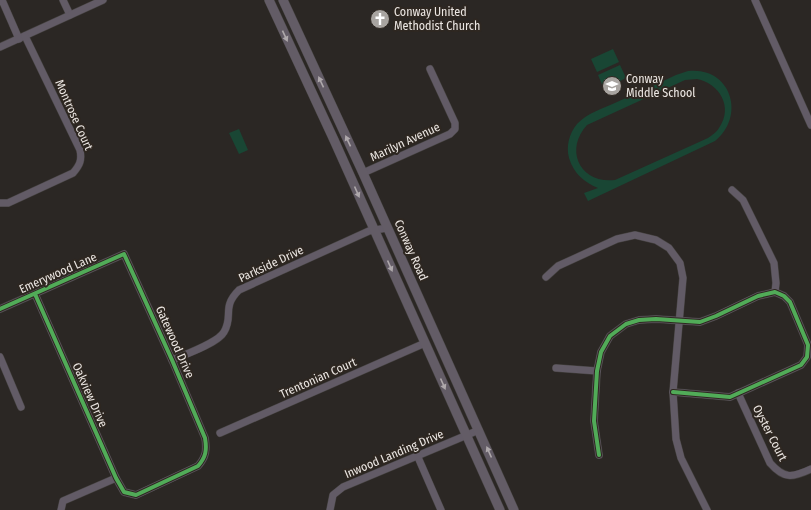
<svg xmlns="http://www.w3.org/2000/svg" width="811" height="510" font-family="'Fira Sans Condensed',sans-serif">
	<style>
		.garden { fill: #194634; fill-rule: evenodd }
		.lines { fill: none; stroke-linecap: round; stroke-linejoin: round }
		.minor-casing { stroke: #454240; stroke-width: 8 }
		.major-casing { stroke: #454240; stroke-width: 10 }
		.minor { stroke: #625b66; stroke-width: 7 }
		.major { stroke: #635c66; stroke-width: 9 }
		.cycleway-casing { stroke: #2e2721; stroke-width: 6 }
		.cycleway { stroke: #51ab58; stroke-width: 4 }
		.oneway { fill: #aea8ab }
		.labels { text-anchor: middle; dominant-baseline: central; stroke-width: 4; stroke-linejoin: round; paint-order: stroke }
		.poi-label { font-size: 12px; fill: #ece7e3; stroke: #2e2721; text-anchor: start }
		.street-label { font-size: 12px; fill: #ece7e3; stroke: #2e2721 }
	</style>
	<rect width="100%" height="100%" fill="#2b2724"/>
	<g class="garden">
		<polygon points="613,49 619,62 597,72 591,59"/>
		<polygon points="620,65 626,78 604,89 598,75"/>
		<path d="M688,71C730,66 747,115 715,141L588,201L584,193L598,188C584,182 574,174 569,158C566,146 569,134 577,124C587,113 604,108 617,102C637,93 657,84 676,75ZM697,79C719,83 734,107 719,128C716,133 712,135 708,138L615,180C580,184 564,150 587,125L685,80Z"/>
		<polygon points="239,129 248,150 239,154 229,133"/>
	</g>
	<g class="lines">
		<g class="minor-casing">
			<g id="minor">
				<polyline points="2,0 19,39"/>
				<polyline points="63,0 70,15"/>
				<polyline points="755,0 811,125"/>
				<polyline points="0,47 103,0"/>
				<polyline points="363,173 450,134 455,129 455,123 430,69"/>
				<polyline points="732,190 743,200 774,263 776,283 775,292"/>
				<path d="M0,203H8L73,173C80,165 82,160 80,150L25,36"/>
				<polyline points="546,277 558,266 617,239 635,235 656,240 669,248 680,263 683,278 673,392 676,439 681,458 707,510"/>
				<path d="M0,309L124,254L172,360L205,438C207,450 206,457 198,466L136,495L124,492L116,478L35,294"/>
				<polyline points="0,357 21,407"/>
				<path d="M172,360C184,355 218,343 224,332C234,315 221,308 239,290L369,231L387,228"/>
				<polyline points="556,368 597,371"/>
				<path d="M738,393L770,463C784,479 792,478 811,469"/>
				<polyline points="220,433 425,343"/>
				<polyline points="417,455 441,510"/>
				<polyline points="599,455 594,421 597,371 601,352 610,336 626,324 639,320 656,319 700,322 716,316 758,296 775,292 784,296 790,302 808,345 807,357 801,365 730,397 673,392"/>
				<polyline points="61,510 63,501 116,478"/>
				<polyline points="330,510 333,495 343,487 479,430"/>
			</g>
		</g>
		<g class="major-casing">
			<g id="major">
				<polyline points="269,0 334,140 500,510"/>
				<polyline points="283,0 363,173 514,510"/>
			</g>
		</g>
		<use href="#minor" class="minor"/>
		<use href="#major" class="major"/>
		<g class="cycleway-casing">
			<g id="cycleway">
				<path d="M0,309L124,254L172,360L205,438C207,450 206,457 198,466L136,495L124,492L116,478L35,294"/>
				<polyline points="599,455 594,421 597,371 601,352 610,336 626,324 639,320 656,319 700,322 716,316 758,296 775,292 784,296 790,302 808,345 807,357 801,365 730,397 673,392"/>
			</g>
		</g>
		<use href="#cycleway" class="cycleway"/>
	</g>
	<defs><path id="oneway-solid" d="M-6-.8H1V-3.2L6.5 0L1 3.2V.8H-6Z"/></defs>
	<g class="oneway">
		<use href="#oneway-solid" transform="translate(285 36) rotate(65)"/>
		<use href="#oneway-solid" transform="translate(321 82) rotate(-115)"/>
		<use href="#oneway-solid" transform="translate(348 141) rotate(-115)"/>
		<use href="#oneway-solid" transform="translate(357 192) rotate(66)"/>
		<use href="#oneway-solid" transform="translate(390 266) rotate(66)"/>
		<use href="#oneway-solid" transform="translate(443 384) rotate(66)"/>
		<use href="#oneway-solid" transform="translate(489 452) rotate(-114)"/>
	</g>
	<defs>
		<g id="church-disc" transform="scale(1)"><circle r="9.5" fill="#a8a4a0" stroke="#2e2721"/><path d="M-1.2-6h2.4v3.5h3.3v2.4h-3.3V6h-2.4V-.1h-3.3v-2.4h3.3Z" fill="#fff"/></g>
		<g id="school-disc" transform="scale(1)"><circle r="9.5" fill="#a8a4a0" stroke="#2e2721"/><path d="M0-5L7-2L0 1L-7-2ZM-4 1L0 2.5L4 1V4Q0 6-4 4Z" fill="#fff"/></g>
	</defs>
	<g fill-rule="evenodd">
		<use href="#church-disc" x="380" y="19"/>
		<use href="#school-disc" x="612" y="86"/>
	</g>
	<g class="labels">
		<g class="poi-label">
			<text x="394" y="12">Conway United<tspan x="394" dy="14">Methodist Church</tspan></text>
			<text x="626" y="79">Conway<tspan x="626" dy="14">Middle School</tspan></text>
		</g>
		<g class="street-label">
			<text transform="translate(74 115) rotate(66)">Montrose Court</text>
			<text transform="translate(405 142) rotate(-25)">Marilyn Avenue</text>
			<text transform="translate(411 250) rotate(66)">Conway Road</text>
			<text transform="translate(271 264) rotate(-25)">Parkside Drive</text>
			<text transform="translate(58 273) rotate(-24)">Emerywood Lane</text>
			<text transform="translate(175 342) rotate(66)">Gatewood Drive</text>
			<text transform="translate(318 378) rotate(-24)">Trentonian Court</text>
			<text transform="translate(90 395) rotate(66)">Oakview Drive</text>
			<text transform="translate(770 433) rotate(63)">Oyster Court</text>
			<text transform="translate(394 454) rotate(-23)">Inwood Landing Drive</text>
		</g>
	</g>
</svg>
